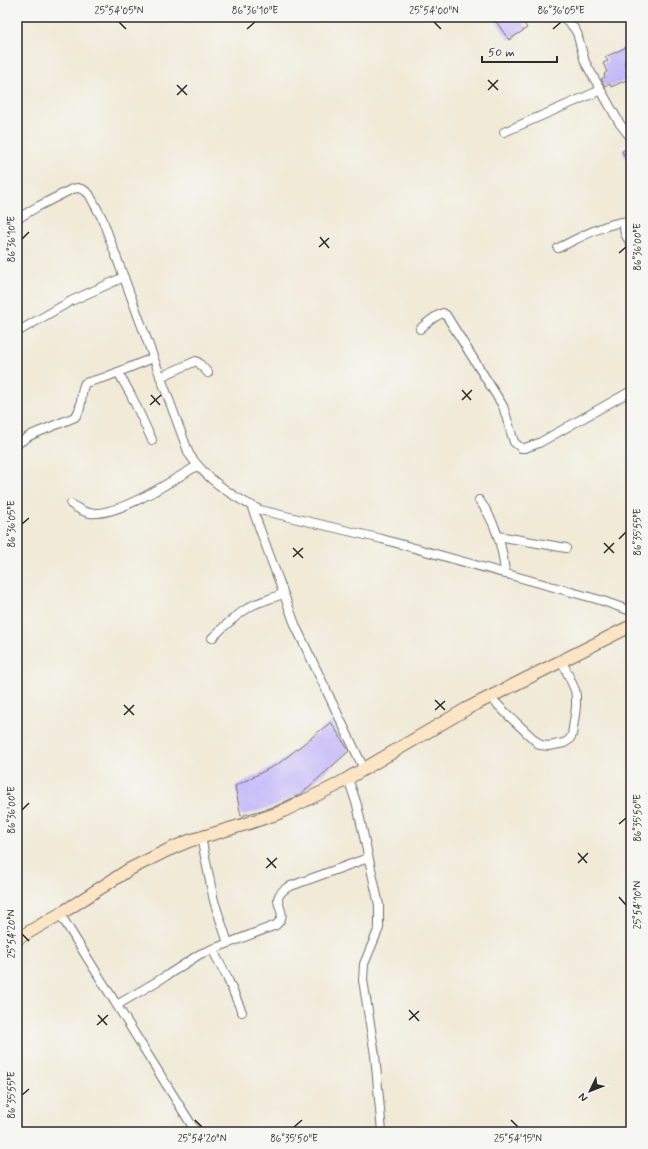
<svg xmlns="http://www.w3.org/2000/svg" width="648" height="1149" font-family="Mynerve,sans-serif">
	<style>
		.building { fill: #c0b4f9 }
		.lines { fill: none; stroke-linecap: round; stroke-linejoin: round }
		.minor-casing { stroke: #706e67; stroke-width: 10 }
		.secondary-casing { stroke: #706e67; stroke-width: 14 }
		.minor { stroke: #fff; stroke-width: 8 }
		.secondary { stroke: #fce5c4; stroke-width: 12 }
		.ticks { fill: none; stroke: #2b2b2b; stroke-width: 1.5 }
		.neatline { fill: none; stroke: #2b2b2b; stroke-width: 1.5 }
		.ticks-label { font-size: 10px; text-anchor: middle; fill: #2b2b2b }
	</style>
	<rect width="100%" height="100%" fill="#f6f6f2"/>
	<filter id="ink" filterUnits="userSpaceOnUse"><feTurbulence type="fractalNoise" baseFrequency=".025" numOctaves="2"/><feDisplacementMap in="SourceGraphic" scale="8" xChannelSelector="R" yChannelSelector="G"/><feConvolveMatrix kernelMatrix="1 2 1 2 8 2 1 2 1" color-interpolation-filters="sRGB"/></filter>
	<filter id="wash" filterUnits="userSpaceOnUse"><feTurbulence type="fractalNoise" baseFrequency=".012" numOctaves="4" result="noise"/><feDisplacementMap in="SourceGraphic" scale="16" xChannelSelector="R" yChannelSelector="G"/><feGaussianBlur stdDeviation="0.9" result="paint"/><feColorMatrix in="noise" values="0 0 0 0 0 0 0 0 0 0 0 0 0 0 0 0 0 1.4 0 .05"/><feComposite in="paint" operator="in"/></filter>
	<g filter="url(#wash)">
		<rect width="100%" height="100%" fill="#f0ead7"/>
		<g id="blocks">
			<g class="building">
				<polygon points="500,17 520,17 527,28 509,40 495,20"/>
				<polygon points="629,46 631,50 631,59 624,62 631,78 611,87 610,84 605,86 601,79 605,77 604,74 607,72 603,63 608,61 605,57"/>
				<polygon points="631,147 631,171 622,151"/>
				<polygon points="331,722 349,751 301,794 276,806 241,816 235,786 278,764"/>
			</g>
		</g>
	</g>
	<g filter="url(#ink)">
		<use href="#blocks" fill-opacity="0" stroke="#706e67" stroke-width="1"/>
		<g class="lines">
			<g class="minor-casing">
				<g id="minor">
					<polyline points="563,17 574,28 577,33 585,62 620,124 631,138"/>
					<polyline points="504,132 601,90"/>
					<path d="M17,219L37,207L72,189L78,188L84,190L89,194L102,218L189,454C206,479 233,497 260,510L382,539L600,600L631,611"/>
					<polyline points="630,221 625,224 624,228 625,234 631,244"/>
					<path d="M558,248C581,237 603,224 628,221"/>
					<path d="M420,329C427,323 434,316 443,313L446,315L503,406L514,442L521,448H525L539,443L631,391"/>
					<polyline points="17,332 71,301 124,277"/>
					<polyline points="118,372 131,395 152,440"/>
					<polyline points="160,377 196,361 199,363 208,373"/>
					<path d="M17,444L31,435L75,417C84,408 79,394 85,383L106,377L153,358"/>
					<path d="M479,500C496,522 503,547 505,574"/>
					<path d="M71,504C77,508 82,512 90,513C120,516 171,481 197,466"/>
					<polyline points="251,505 296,627 364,769"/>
					<polyline points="498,536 566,548"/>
					<path d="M212,638C224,626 237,614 253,605C262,601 273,598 282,594"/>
					<polyline points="490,697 508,715 540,745 549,746 564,743 569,740 572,735 576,707 576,696 575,690 562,661"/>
					<polyline points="348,778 357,805 379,905 379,928 364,964 363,980 375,1055 382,1132"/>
					<polyline points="201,837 214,901 228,943"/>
					<polyline points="60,914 196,1132"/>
					<polyline points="212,949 226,975 242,1012"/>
					<path d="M117,1005L166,976L200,954L276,925C293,910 264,902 288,887L368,858"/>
				</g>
			</g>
			<g class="secondary-casing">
				<polyline id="secondary" points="17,939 60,914 130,869 168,850 189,841 246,824 279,813 335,786 468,708 631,626"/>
			</g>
			<use href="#minor" class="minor"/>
			<use href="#secondary" class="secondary"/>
		</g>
	</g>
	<path class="ticks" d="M119,22L126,29M434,22L441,29M247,29L255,22M553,29L561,22M488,80L498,90M177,85L187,95M488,90L498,80M177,95L187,85M320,237L329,248M22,239L29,232M319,247L329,238M619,253L626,247M462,390L471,400M151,395L160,405M462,400L472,390M150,405L161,395M22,524L29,518M619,539L626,532M604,543L614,553M293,548L303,558M604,553L614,543M293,557L303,548M435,700L445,710M124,705L134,715M435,710L445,701M124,715L134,705M22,810L29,803M619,824L626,818M578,853L587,863M267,858L276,868M578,863L588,853M266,868L277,858M619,897L626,905M22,934L29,941M409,1010L419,1021M98,1015L107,1025M409,1020L419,1011M97,1025L108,1015M22,1095L29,1089M195,1120L202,1127M511,1120L518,1127M294,1127L302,1120"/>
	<rect width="648" height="1149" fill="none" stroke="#f6f6f2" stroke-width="44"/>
	<g transform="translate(590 1091) rotate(227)" stroke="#f6f6f2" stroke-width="3" paint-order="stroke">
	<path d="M0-3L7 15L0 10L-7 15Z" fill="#2b2b2b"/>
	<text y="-6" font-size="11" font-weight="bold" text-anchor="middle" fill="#2b2b2b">N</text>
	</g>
	<path d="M482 56v6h75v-6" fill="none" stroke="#2b2b2b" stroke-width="2"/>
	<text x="488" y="56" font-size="12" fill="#2b2b2b" stroke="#f6f6f2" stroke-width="3" paint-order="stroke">50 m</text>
	<rect x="22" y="22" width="604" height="1105" class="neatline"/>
	<g class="ticks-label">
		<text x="119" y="14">25°54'05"N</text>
		<text x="255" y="14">86°36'10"E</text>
		<text x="434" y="14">25°54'00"N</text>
		<text x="561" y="14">86°36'05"E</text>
		<text transform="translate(11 239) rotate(-90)" y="4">86°36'10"E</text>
		<text transform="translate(637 247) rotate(-90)" y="4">86°36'00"E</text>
		<text transform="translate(11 524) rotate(-90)" y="4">86°36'05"E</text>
		<text transform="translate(637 532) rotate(-90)" y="4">86°35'55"E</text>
		<text transform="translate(11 810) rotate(-90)" y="4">86°36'00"E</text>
		<text transform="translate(637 818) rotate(-90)" y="4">86°35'50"E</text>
		<text transform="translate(637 905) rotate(-90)" y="4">25°54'10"N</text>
		<text transform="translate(11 934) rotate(-90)" y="4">25°54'20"N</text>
		<text transform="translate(11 1095) rotate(-90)" y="4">86°35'55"E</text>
		<text x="202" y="1142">25°54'20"N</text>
		<text x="294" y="1142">86°35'50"E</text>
		<text x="518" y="1142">25°54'15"N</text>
	</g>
</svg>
